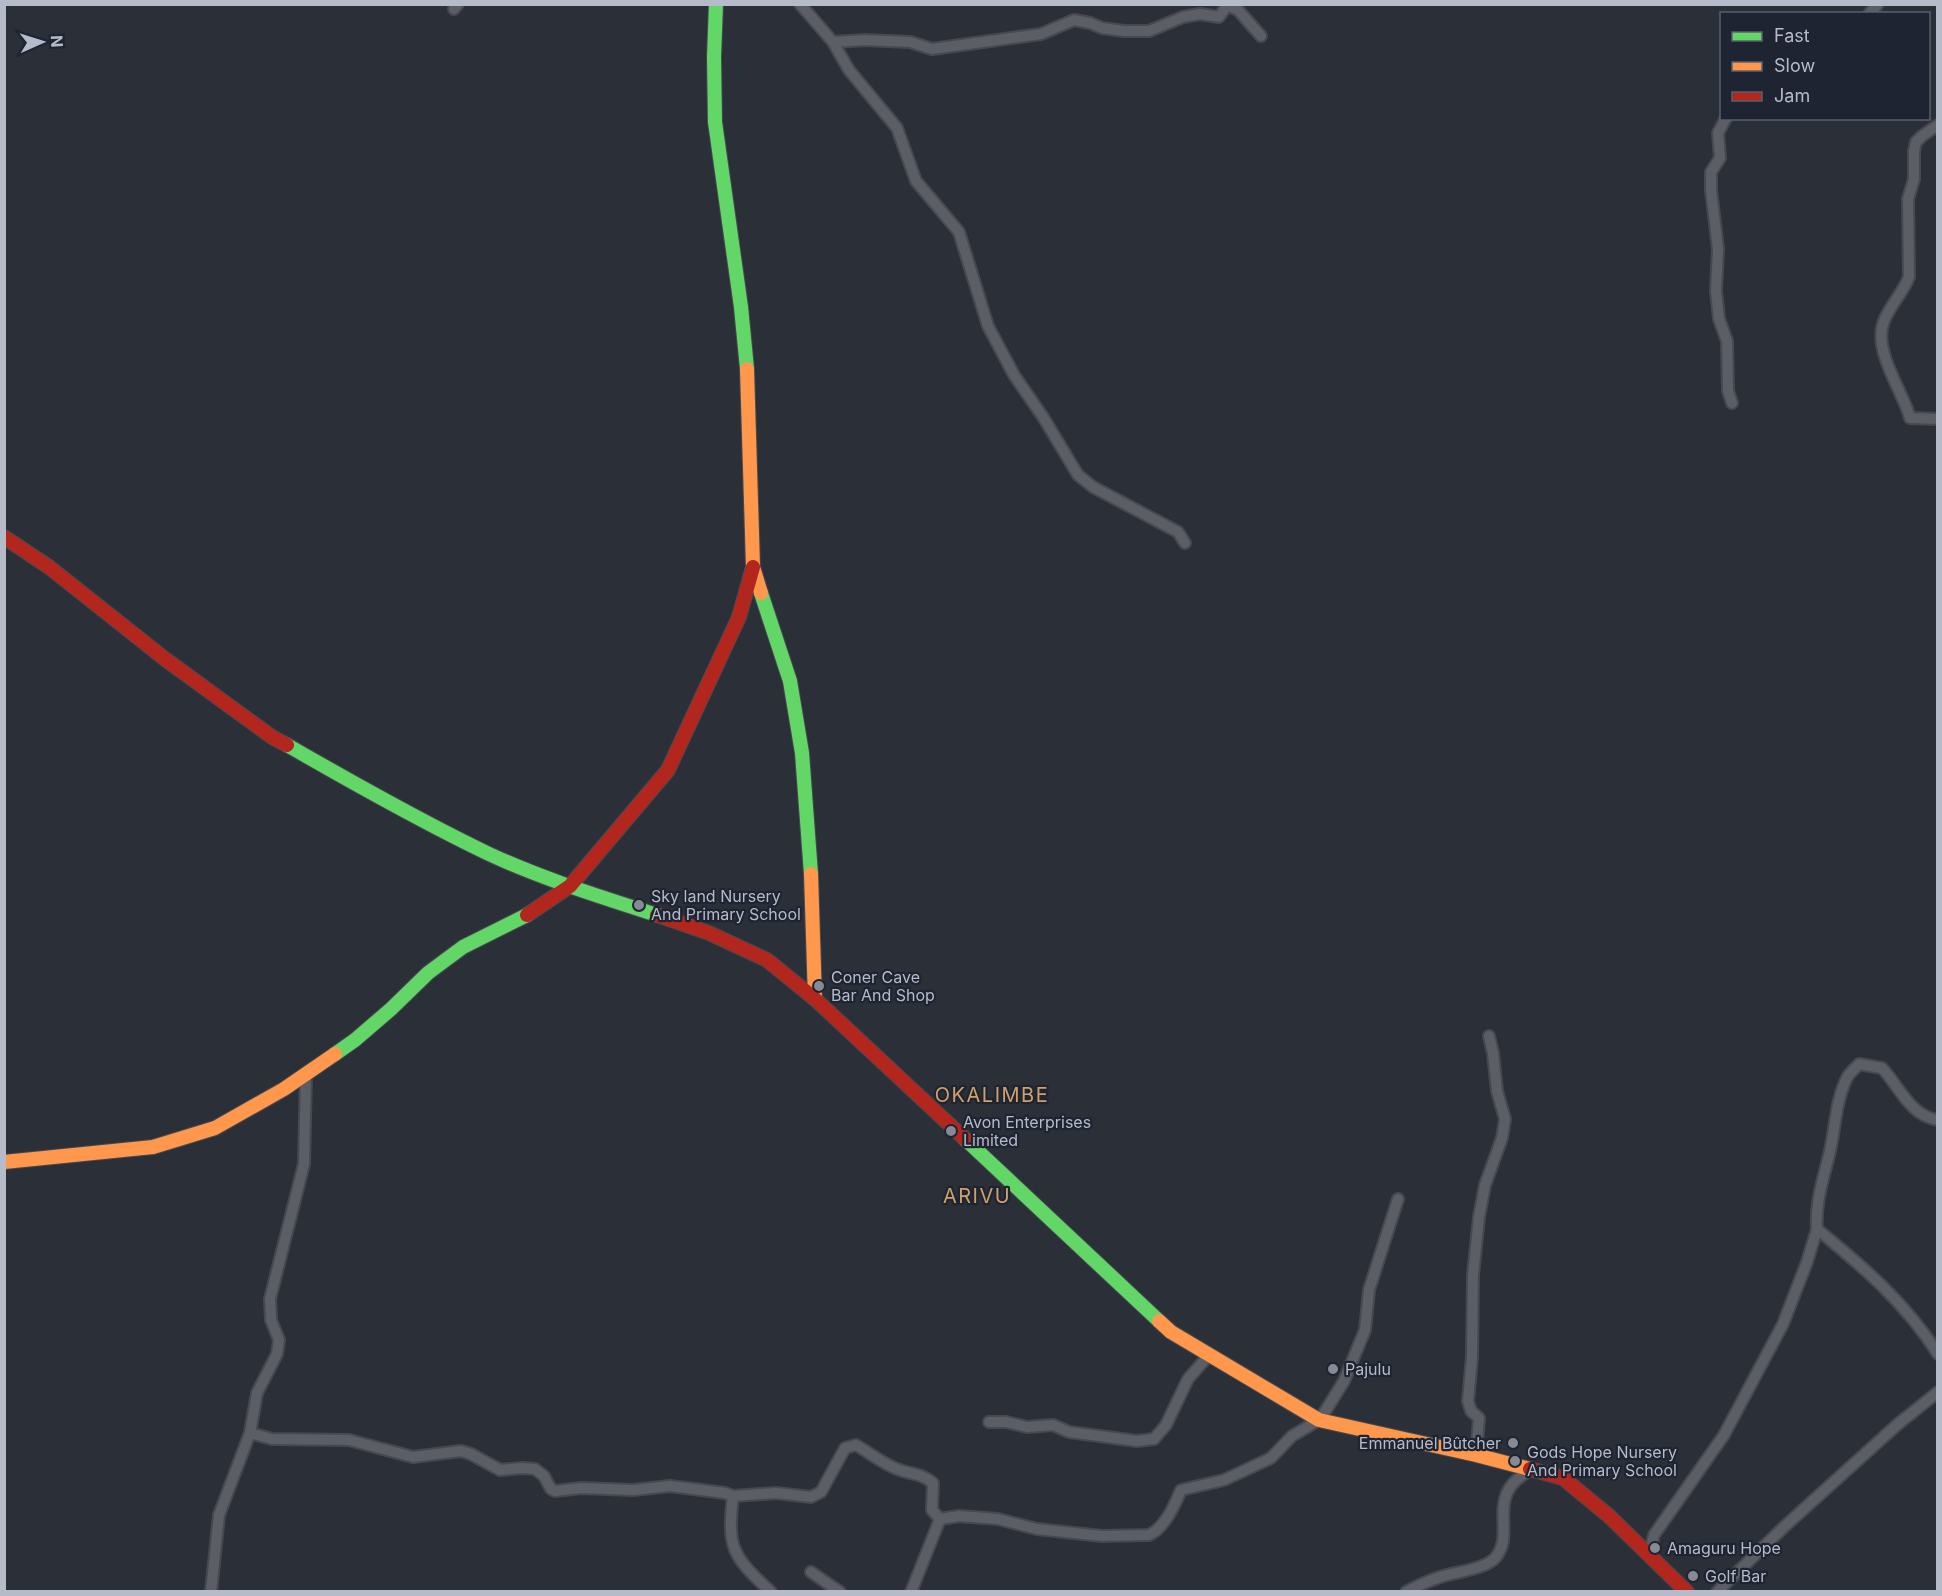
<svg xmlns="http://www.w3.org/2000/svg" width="1942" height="1596" font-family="Inter,sans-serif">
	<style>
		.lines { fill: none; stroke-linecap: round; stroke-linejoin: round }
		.street-casing { stroke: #464a50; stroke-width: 14 }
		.fast-casing { stroke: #464a50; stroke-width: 16 }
		.slow-casing { stroke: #464a50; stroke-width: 16 }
		.jam-casing { stroke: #464a50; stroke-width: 16 }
		.street { stroke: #5b5e65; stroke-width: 10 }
		.fast { stroke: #63d668; stroke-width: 14 }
		.slow { stroke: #ff974d; stroke-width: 14 }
		.jam { stroke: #b3261e; stroke-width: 14 }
		.poi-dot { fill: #858a95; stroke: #1e2432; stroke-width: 2 }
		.labels { text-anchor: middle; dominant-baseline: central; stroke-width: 4.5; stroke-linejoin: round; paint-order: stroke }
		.poi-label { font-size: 16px; fill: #b5bbc8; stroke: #1e2432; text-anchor: start }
		.quarter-label { font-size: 20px; letter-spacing: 1.5px; fill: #d0a068; stroke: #1e2432 }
	</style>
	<rect width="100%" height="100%" fill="#2b2f37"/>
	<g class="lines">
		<g class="street-casing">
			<g id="street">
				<polyline points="800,4 833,42 849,70 897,128 916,181 959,232 988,326 1014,375 1043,417 1078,475 1093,487 1178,532 1185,543"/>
				<polyline points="454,9 458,4"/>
				<polyline points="1869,14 1878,4"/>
				<polyline points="833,42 865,40 910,42 932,49 1041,34 1074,20 1090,23 1102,28 1124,31 1149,31 1183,17 1200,14 1219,17 1226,7 1229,6 1238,10 1261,36"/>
				<polyline points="1726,118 1718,133 1720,158 1711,172 1711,190 1718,249 1716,291 1719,319 1727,341 1728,391 1732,403"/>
				<path d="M1938,125L1922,136L1916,142L1914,151V179L1908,199L1909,277C1903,293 1890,305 1884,321C1872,350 1903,391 1910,418L1938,419"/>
				<path d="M1938,1120C1910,1116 1899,1086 1882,1068L1859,1064C1855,1069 1849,1073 1847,1078C1836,1099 1835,1129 1830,1151C1824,1177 1815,1201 1817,1229C1862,1266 1906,1303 1938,1354"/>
				<polyline points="989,1422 1006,1422 1027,1427 1053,1425 1069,1432 1137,1441 1154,1439 1166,1425 1188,1379 1209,1355"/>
				<path d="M250,1433L272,1439L349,1440L413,1457L461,1451L471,1454L500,1470L523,1468L535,1469L544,1476L551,1489L555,1491L581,1488L633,1490L670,1486L725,1493L733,1496L776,1493L811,1497L821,1492L845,1448L856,1445C870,1453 882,1463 897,1469C912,1475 919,1472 933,1483L932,1510L940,1519"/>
				<polyline points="1476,1455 1479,1418 1471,1411 1468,1401 1472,1357 1473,1275 1479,1217 1485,1185 1502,1138 1505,1119 1497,1091 1493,1053 1489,1036"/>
				<path d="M733,1496C727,1548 732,1556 771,1592"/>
				<polyline points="1649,1556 1654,1535 1724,1435 1783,1324 1807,1262 1817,1229"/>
				<polyline points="811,1572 840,1592"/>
				<polyline points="211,1592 219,1515 250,1433 257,1393 277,1354 279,1340 271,1320 270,1299 304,1164 306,1074"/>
				<path d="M911,1592L940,1519L959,1516L998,1519L1037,1529L1102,1536L1149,1535C1165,1528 1175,1504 1181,1490L1224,1480L1271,1458L1292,1436L1319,1420L1326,1410L1344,1381L1365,1330L1369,1290L1398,1199"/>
				<path d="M1406,1592C1417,1586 1428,1581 1440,1577C1455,1572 1487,1569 1496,1557C1517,1531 1482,1494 1533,1469"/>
				<polyline points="1717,1592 1785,1526 1898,1424 1938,1392"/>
			</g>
		</g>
		<g class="fast-casing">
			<g id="fast">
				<polyline points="716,4 714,57 715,122 741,307 747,369"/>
				<polyline points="761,593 790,681 802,753 811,874"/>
				<path d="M287,745C353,783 420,821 489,854C543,879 601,897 657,915"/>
				<polyline points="335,1054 355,1040 391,1009 428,973 463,947 527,915"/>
				<polyline points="965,1139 1159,1321"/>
			</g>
		</g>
		<g class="slow-casing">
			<g id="slow">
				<polyline points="747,369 753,567 761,593"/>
				<polyline points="811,874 815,999"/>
				<polyline points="4,1162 153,1147 215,1128 284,1089 335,1054"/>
				<polyline points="1159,1321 1171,1332 1319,1420 1476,1455 1530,1469"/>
			</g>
		</g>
		<g class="jam-casing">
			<g id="jam">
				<polyline points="4,537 49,567 165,659 272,737 287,745"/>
				<polyline points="527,915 570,886 668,770 739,617 753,567"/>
				<polyline points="657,915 709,933 767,960 815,999 965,1139"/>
				<polyline points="1530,1469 1563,1478 1609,1516 1687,1592"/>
			</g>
		</g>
		<use href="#street" class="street"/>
		<use href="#fast" class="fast"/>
		<use href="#slow" class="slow"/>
		<use href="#jam" class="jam"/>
	</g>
	<g class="poi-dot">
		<circle cx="639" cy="905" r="6"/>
		<circle cx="819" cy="986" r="6"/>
		<circle cx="951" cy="1131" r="6"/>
		<circle cx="1333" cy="1369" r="6"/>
		<circle cx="1513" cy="1443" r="6"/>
		<circle cx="1515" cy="1461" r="6"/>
		<circle cx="1655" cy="1548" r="6"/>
		<circle cx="1693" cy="1576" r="6"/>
	</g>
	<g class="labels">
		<g class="poi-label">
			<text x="651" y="896">Sky land Nursery<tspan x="651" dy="18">And Primary School</tspan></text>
			<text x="831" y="977">Coner Cave<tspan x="831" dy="18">Bar And Shop</tspan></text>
			<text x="963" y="1122">Avon Enterprises<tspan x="963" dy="18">Limited</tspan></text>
			<text x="1345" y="1369">Pajulu</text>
			<text x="1501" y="1443" text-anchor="end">Emmanuel Bûtcher</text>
			<text x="1527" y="1452">Gods Hope Nursery<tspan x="1527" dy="18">And Primary School</tspan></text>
			<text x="1667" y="1548">Amaguru Hope</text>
			<text x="1705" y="1576">Golf Bar</text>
		</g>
		<g class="quarter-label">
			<text x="992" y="1095">OKALIMBE</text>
			<text x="977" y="1196">ARIVU</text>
		</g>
	</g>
	<rect width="1942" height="1596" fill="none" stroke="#b5bbc8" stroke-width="12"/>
	<rect x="1720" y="12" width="210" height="108" fill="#1e2432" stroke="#5a606e" stroke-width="1.5"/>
	<rect x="1732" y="32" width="30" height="9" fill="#63d668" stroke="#5a606e" stroke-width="1.5"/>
	<text x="1774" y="42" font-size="18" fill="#b5bbc8">Fast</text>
	<rect x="1732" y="62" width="30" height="9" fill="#ff974d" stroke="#5a606e" stroke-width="1.5"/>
	<text x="1774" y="72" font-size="18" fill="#b5bbc8">Slow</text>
	<rect x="1732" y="92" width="30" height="9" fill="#b3261e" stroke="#5a606e" stroke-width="1.5"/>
	<text x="1774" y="102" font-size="18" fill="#b5bbc8">Jam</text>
	<g transform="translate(42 42) rotate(87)" stroke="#1e2432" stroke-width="4.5" paint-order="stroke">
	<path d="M0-4.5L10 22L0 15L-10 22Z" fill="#b5bbc8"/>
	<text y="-9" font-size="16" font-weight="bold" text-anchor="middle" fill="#b5bbc8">N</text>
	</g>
</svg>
